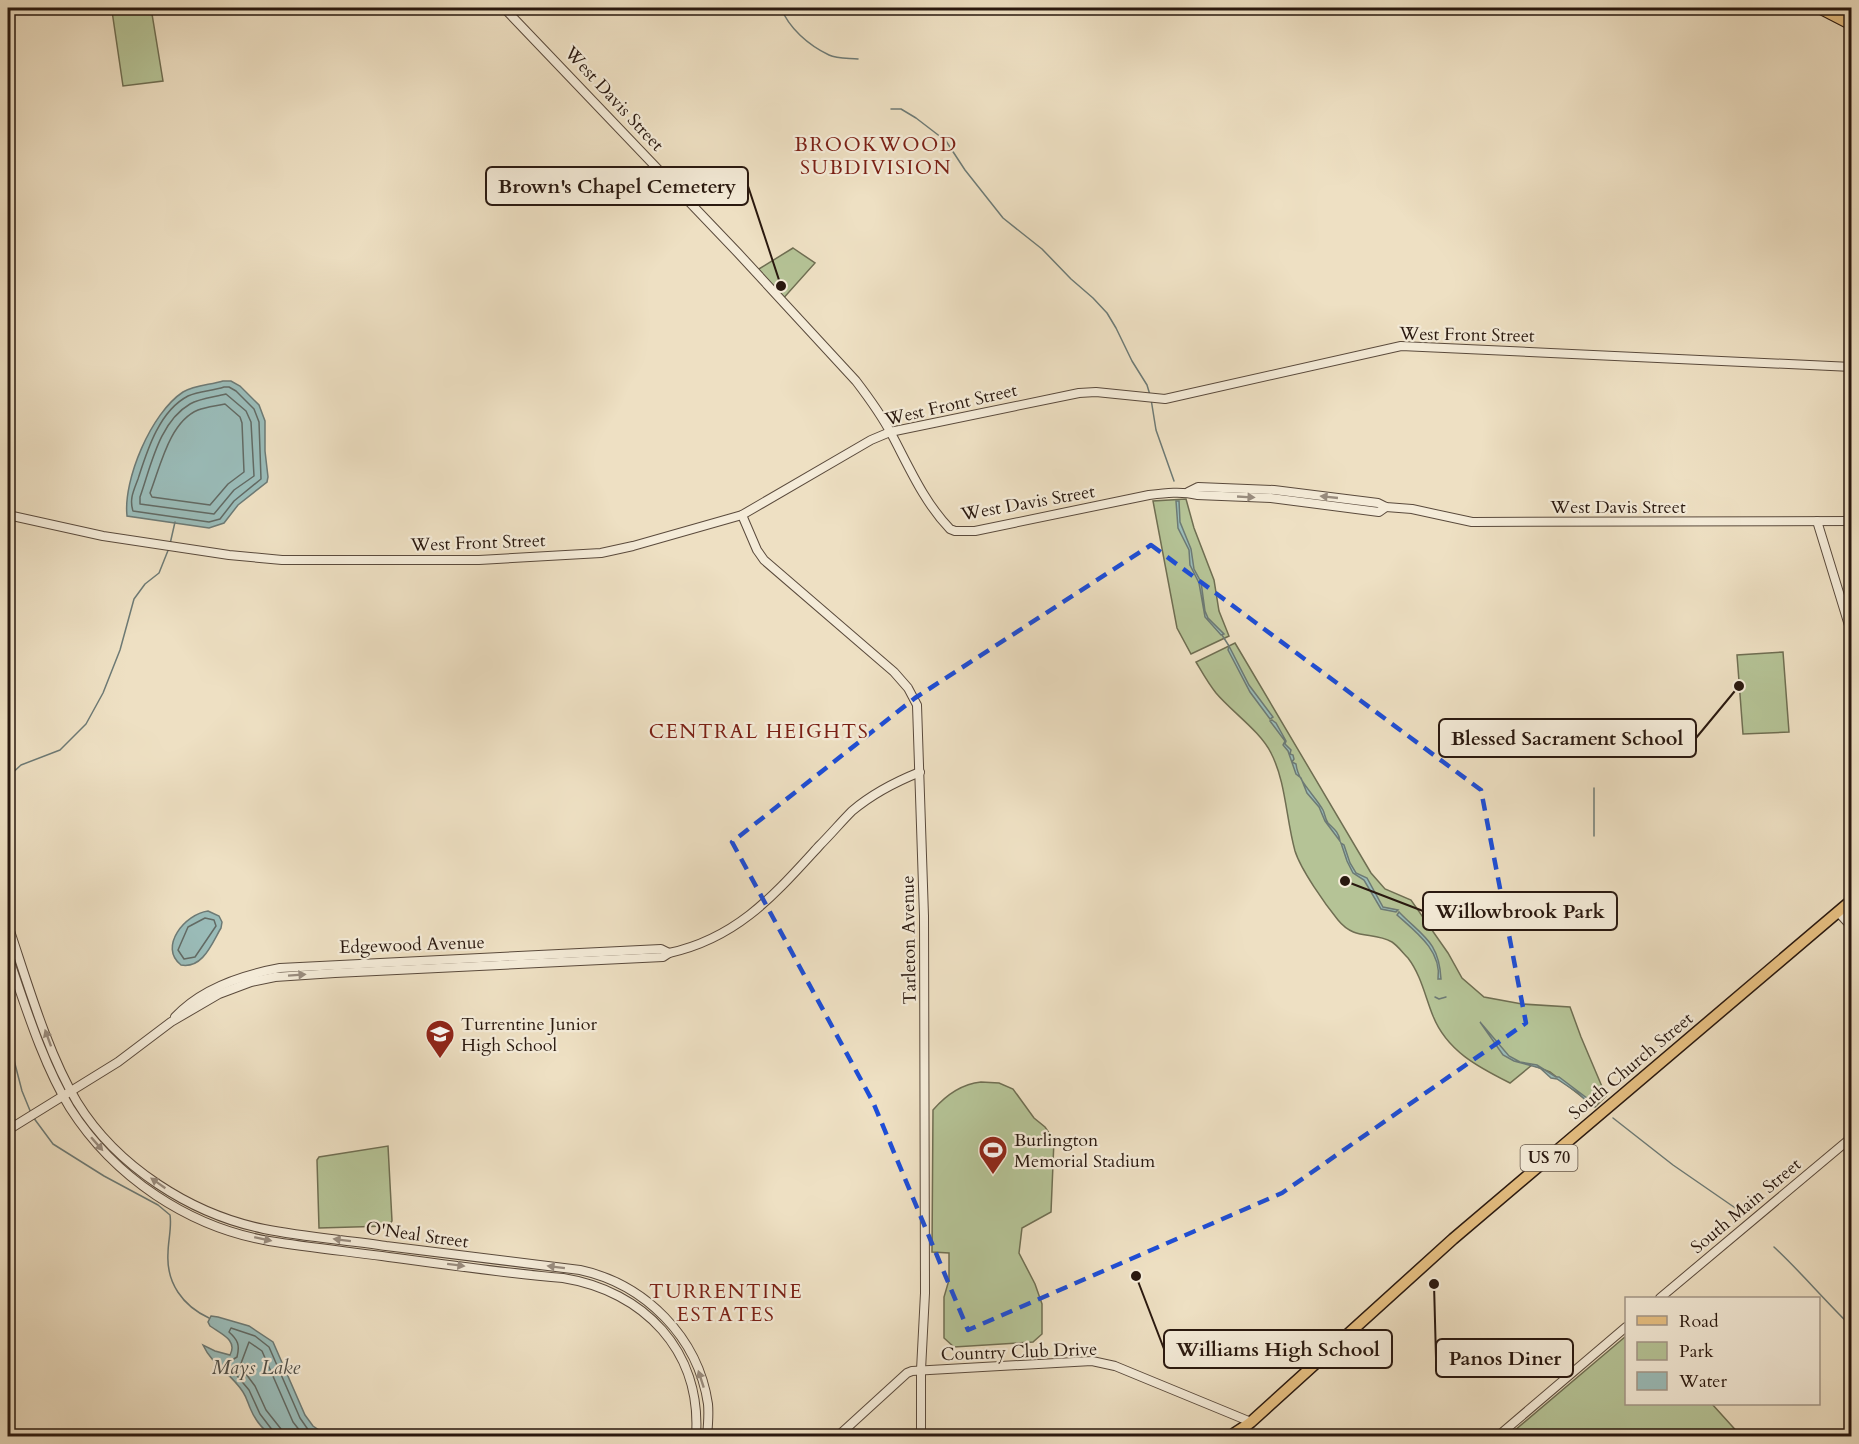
<svg xmlns="http://www.w3.org/2000/svg" width="1859" height="1444" font-family="Cardo,serif">
	<style>
		.green { fill: #b5c396; stroke: #6f6e52; stroke-width: 1.5 }
		.water { fill: #9abcb9; stroke: #6d7a75; stroke-width: 1.5 }
		.lines { fill: none; stroke-linecap: round; stroke-linejoin: round }
		.shore { stroke: #626a64; stroke-width: 1.5 }
		.stream { stroke: #6d7a75; stroke-width: 1.5 }
		.minor-casing { stroke: #5a4a3c; stroke-width: 10 }
		.major-casing { stroke: #29180f; stroke-width: 13 }
		.highway-casing { stroke: #29180f; stroke-width: 14 }
		.minor { stroke: #f4ebd8; stroke-width: 8 }
		.major { stroke: #e7c082; stroke-width: 10 }
		.highway { stroke: #e7c082; stroke-width: 12 }
		.rail-casing { stroke: #29180f; stroke-width: 4 }
		.rail { stroke: #f4ebd8; stroke-width: 1.5; stroke-dasharray: 4.5; stroke-linecap: butt }
		.oneway { fill: #998c7e }
		.marked { fill: none; stroke: #1d4ed8; stroke-width: 4.5; stroke-dasharray: 12 8; stroke-linejoin: round }
		.labels { text-anchor: middle; dominant-baseline: central; stroke-width: 4.5; stroke-linejoin: round; paint-order: stroke }
		.shield { fill: #f4ebd8; stroke: #66574b; stroke-width: 1.5 }
		.shield-label { font-size: 16px; font-weight: bold; fill: #29180f }
		.street-label { font-size: 18px; fill: #29180f; stroke: #f4ebd8 }
		.poi-label { font-size: 18px; fill: #29180f; stroke: #f4ebd8; text-anchor: start }
		.neighbourhood-label { font-size: 20px; letter-spacing: 1.5px; fill: #7a1f14; stroke: #f4ebd8 }
		.water-label { font-size: 20px; font-style: italic; fill: #51514a; stroke: #f4ebd8 }
		.leader { fill: none; stroke: #29180f; stroke-width: 2 }
		.callout-dot { fill: #29180f; stroke: #f4ebd8; stroke-width: 2 }
		.callout { fill: #f4ebd8; stroke: #29180f; stroke-width: 2 }
		.callout-label { font-size: 20px; text-anchor: middle; font-weight: bold; fill: #29180f }
	</style>
	<rect width="100%" height="100%" fill="#eee0c3"/>
	<filter id="stains"><feTurbulence type="fractalNoise" baseFrequency=".00333" numOctaves="4"/><feColorMatrix values="0 0 0 0 .2 0 0 0 0 .09 0 0 0 0 .02 0 0 0 .5 -.17"/></filter>
	<radialGradient id="worn" r=".72"><stop offset=".6" stop-color="#630" stop-opacity="0"/><stop offset="1" stop-color="#630" stop-opacity=".3"/></radialGradient>
	<g class="green">
		<polygon points="135,8 151,8 163,81 123,86 112,11"/>
		<polygon points="793,248 815,263 781,301 754,272"/>
		<polygon points="1186,499 1194,528 1214,580 1219,611 1229,636 1191,654 1177,628 1153,501"/>
		<path d="M1235,643L1371,873L1385,889L1411,900L1448,953L1462,978L1484,997L1522,1004L1570,1007L1581,1037L1606,1096L1595,1107L1550,1072L1532,1065L1510,1083C1478,1067 1447,1051 1433,1016C1425,996 1421,975 1408,958C1403,953 1397,945 1392,942C1372,931 1355,941 1338,920C1325,904 1301,870 1295,851C1286,819 1286,782 1271,753C1260,731 1232,712 1216,693C1208,683 1202,672 1196,662Z"/>
		<polygon points="1783,652 1789,732 1743,734 1737,655"/>
		<path d="M981,1082L999,1083L1013,1089L1034,1118L1045,1127L1054,1140L1051,1212L1022,1228L1019,1253L1035,1284L1042,1304V1334L1033,1342L954,1347L944,1338V1297L949,1280V1253L932,1252L933,1110C946,1095 962,1084 981,1082Z"/>
		<polygon points="388,1146 392,1221 388,1226 319,1228 317,1160 319,1157"/>
		<polygon points="1626,1336 1626,1404 1712,1404 1741,1436 1508,1436"/>
	</g>
	<g class="water">
		<path d="M223,381H231L240,386L259,405L265,421V451L268,477L267,482L238,505L224,523L209,528L127,516C123,480 151,413 183,392C195,385 210,385 223,381Z"/>
		<polygon points="1176,501 1179,501 1180,522 1191,549 1194,569 1201,582 1205,611 1208,618 1224,634 1221,635 1205,617 1199,583 1190,565 1189,550 1178,528"/>
		<polygon points="1229,646 1249,685 1273,717 1270,719 1250,692 1228,650"/>
		<path d="M1272,720L1276,723L1286,741L1285,744L1291,750L1290,754L1293,755L1294,759L1292,762L1296,764C1298,782 1314,794 1323,810C1325,814 1325,819 1328,823C1333,828 1339,832 1340,841L1325,821L1319,807L1307,793L1301,778L1296,774L1288,751L1283,745L1285,741L1270,721Z"/>
		<polygon points="1341,843 1344,845 1350,863 1356,873 1367,878 1383,907 1398,910 1396,912 1381,909 1364,880 1353,873 1347,861"/>
		<path d="M208,911L219,916L222,922L221,928C212,943 203,969 181,965C158,947 185,914 208,911Z"/>
		<path d="M1399,912C1422,936 1439,941 1441,979H1438C1442,951 1416,932 1397,915Z"/>
		<polygon points="1480,1022 1509,1056 1520,1062 1537,1065 1556,1077 1559,1077 1596,1105 1593,1107 1578,1093 1557,1079 1551,1078 1540,1068 1514,1061 1503,1055"/>
		<path d="M211,1316L218,1317L249,1326L273,1342L305,1415L313,1426L322,1432L344,1436H271C263,1429 255,1420 251,1410C248,1404 247,1398 243,1392C232,1374 212,1365 203,1345L215,1351L230,1355C238,1340 221,1334 210,1326L208,1322Z"/>
	</g>
	<g class="lines">
		<g class="shore">
			<path d="M224,387H229L236,391L254,409L259,422L261,479L234,501L220,519L209,522L133,511C129,499 134,490 138,479C147,451 159,411 188,396C199,391 212,391 224,387Z"/>
			<path d="M226,394L246,411L251,422L254,476L234,490L214,514L140,504V497C151,466 159,422 190,404C200,398 215,397 226,394Z"/>
			<path d="M225,404L240,417L242,423L244,472L228,484L210,505L152,497L150,493C160,468 169,422 198,410C206,407 216,406 225,404Z"/>
			<polygon points="205,918 214,920 216,926 195,957 184,959 178,950 188,927"/>
			<path d="M275,1436L273,1431L260,1414L249,1390L228,1365L229,1362L237,1357C240,1345 238,1340 229,1332L231,1328L255,1336L269,1347L300,1418L309,1431L319,1436"/>
			<polyline points="282,1436 281,1429 266,1410 255,1386 240,1366 249,1342 262,1351 293,1422 304,1436"/>
		</g>
		<g class="stream">
			<path d="M781,8C789,28 808,45 829,55C837,59 849,58 858,59"/>
			<polyline points="891,109 901,109 916,118 946,141 965,170 1003,218 1042,249 1071,279 1093,298 1107,313 1116,328 1132,361 1147,385 1150,395"/>
			<polyline points="1151,399 1156,430 1174,481"/>
			<polyline points="170,544 175,522"/>
			<polyline points="1222,635 1229,646"/>
			<polyline points="8,777 21,765 60,750 86,724 103,693 120,650 134,599 145,584 159,573 169,548"/>
			<polyline points="1594,836 1594,788"/>
			<polyline points="1435,997 1439,999 1446,997"/>
			<polyline points="8,1037 22,1091 31,1113"/>
			<path d="M33,1117L53,1144L104,1176L158,1205L170,1215C172,1227 168,1241 168,1253C166,1283 183,1306 209,1318"/>
			<polyline points="1613,1118 1673,1165 1744,1214"/>
			<path d="M1774,1247C1801,1272 1825,1301 1852,1327"/>
		</g>
		<g class="minor-casing">
			<g id="minor">
				<path d="M504,8L738,253L856,381C869,398 882,416 892,435C909,467 924,502 950,529L955,531H975L1149,495C1165,493 1182,491 1197,495L1271,498L1379,512L1386,507"/>
				<polyline points="1188,492 1198,487 1274,490 1378,503 1386,507 1412,509 1472,522 1852,521"/>
				<polyline points="8,515 103,536 229,555 282,560 479,560 601,553 633,546 742,515 871,440 890,432 1079,393 1096,392 1165,399 1401,346 1852,367"/>
				<polyline points="742,515 757,550 764,560 894,672 908,688 917,705 924,916 925,1293 921,1370 921,1436"/>
				<polyline points="1817,521 1852,635"/>
				<polyline points="1838,912 1852,927"/>
				<path d="M8,925C27,981 47,1052 77,1102C117,1167 191,1214 264,1229C304,1237 346,1240 386,1246C450,1254 515,1262 580,1270C645,1284 698,1337 708,1404C709,1415 708,1426 707,1436"/>
				<path d="M8,956C25,1005 43,1064 70,1108C114,1177 188,1227 269,1241C306,1247 344,1251 382,1256C442,1264 502,1273 563,1278C644,1291 702,1351 696,1436"/>
				<path d="M175,1017C202,988 242,975 280,968L661,949L669,953"/>
				<path d="M8,1130L118,1062L171,1022L219,994L251,982L275,977L335,973L663,957L669,953C738,938 775,894 820,845C831,834 841,822 852,811C872,794 895,782 920,772"/>
				<polyline points="1660,1298 1852,1137"/>
				<polyline points="838,1436 907,1373 912,1371 1092,1361 1115,1366 1251,1422"/>
				<polyline points="1498,1436 1626,1327"/>
			</g>
		</g>
		<g class="major-casing">
			<path id="major" d="M1231,1436C1238,1430 1244,1428 1251,1422L1453,1239L1852,900"/>
		</g>
		<g class="highway-casing">
			<polyline id="highway" points="1821,8 1852,24"/>
		</g>
		<use href="#minor" class="minor"/>
		<use href="#major" class="major"/>
		<use href="#highway" class="highway"/>
		<g class="rail-casing">
			<polyline id="rail" points="1843,8 1852,12"/>
		</g>
		<use href="#rail" class="rail"/>
	</g>
	<defs><path id="oneway-solid" d="M-6-.8H1V-3.2L6.5 0L1 3.2V.8H-6Z" transform="scale(1.5)"/></defs>
	<g class="oneway">
		<use href="#oneway-solid" transform="translate(1246 497) rotate(3)"/>
		<use href="#oneway-solid" transform="translate(1329 497) rotate(-174)"/>
		<use href="#oneway-solid" transform="translate(297 975) rotate(-4)"/>
		<use href="#oneway-solid" transform="translate(48 1038) rotate(-110)"/>
		<use href="#oneway-solid" transform="translate(97 1144) rotate(49)"/>
		<use href="#oneway-solid" transform="translate(158 1183) rotate(-145)"/>
		<use href="#oneway-solid" transform="translate(263 1239) rotate(12)"/>
		<use href="#oneway-solid" transform="translate(342 1240) rotate(-173)"/>
		<use href="#oneway-solid" transform="translate(456 1265) rotate(7)"/>
		<use href="#oneway-solid" transform="translate(556 1267) rotate(-173)"/>
		<use href="#oneway-solid" transform="translate(701 1379) rotate(-108)"/>
	</g>
	<path class="marked" d="M1151,545L1481,790L1526,1023L1282,1193L968,1330L873,1102L732,842L915,698Z"/>
	<defs>
		<g id="school-pin" transform="scale(1.5)"><path d="M0 17L-7.5 6A9.5 9.5 0 1 1 7.5 6Z" fill="#8f2418" stroke="#f4ebd8"/><path d="M0-5L7-2L0 1L-7-2ZM-4 1L0 2.5L4 1V4Q0 6-4 4Z" fill="#fff"/></g>
		<g id="stadium-pin" transform="scale(1.5)"><path d="M0 17L-7.5 6A9.5 9.5 0 1 1 7.5 6Z" fill="#8f2418" stroke="#f4ebd8"/><path d="M0-5a6.5 5 0 1 0 0 10a6.5 5 0 1 0 0-10ZM-3.5-1.8h7v3.6h-7Z" fill="#fff"/></g>
	</defs>
	<g fill-rule="evenodd">
		<use href="#school-pin" x="440" y="1034"/>
		<use href="#stadium-pin" x="993" y="1150"/>
	</g>
	<g class="labels">
		<rect class="shield" x="1520.5" y="1145" width="57" height="26" rx="4.5"/>
		<g class="shield-label">
			<text x="1549" y="1158">US 70</text>
		</g>
		<g class="street-label">
			<text transform="translate(614 99) rotate(47)">West Davis Street</text>
			<text transform="translate(1467 335) rotate(1)">West Front Street</text>
			<text transform="translate(951 405) rotate(-13)">West Front Street</text>
			<text transform="translate(1028 503) rotate(-10)">West Davis Street</text>
			<text x="1618" y="507">West Davis Street</text>
			<text transform="translate(478 543) rotate(-2)">West Front Street</text>
			<text transform="translate(909 940) rotate(-91)">Tarleton Avenue</text>
			<text transform="translate(412 945) rotate(-2)">Edgewood Avenue</text>
			<text transform="translate(1631 1066) rotate(-40)">South Church Street</text>
			<text transform="translate(1746 1206) rotate(-40)">South Main Street</text>
			<text transform="translate(417 1235) rotate(8)">O'Neal Street</text>
			<text transform="translate(1019 1352) rotate(-2)">Country Club Drive</text>
		</g>
		<g class="poi-label">
			<text x="461" y="1024">Turrentine Junior<tspan x="461" dy="21">High School</tspan></text>
			<text x="1014" y="1140">Burlington<tspan x="1014" dy="21">Memorial Stadium</tspan></text>
		</g>
		<g class="neighbourhood-label">
			<text x="876" y="144">BROOKWOOD<tspan x="876" dy="23">SUBDIVISION</tspan></text>
			<text x="759" y="731">CENTRAL HEIGHTS</text>
			<text x="726" y="1291">TURRENTINE<tspan x="726" dy="23">ESTATES</tspan></text>
		</g>
		<g class="water-label">
			<text x="256" y="1367">Mays Lake</text>
		</g>
	</g>
	<path class="leader" d="M781 286L748 186M1739 686L1696 738M1345 881L1423 911M1136 1276L1164 1349M1434 1284L1436 1358"/>
	<g class="callout-dot">
		<circle cx="781" cy="286" r="6"/>
		<circle cx="1739" cy="686" r="6"/>
		<circle cx="1345" cy="881" r="6"/>
		<circle cx="1136" cy="1276" r="6"/>
		<circle cx="1434" cy="1284" r="6"/>
	</g>
	<g class="callout">
		<rect x="486" y="167" width="262" height="38" rx="6"/>
		<rect x="1439" y="719" width="257" height="38" rx="6"/>
		<rect x="1423" y="892" width="194" height="38" rx="6"/>
		<rect x="1164" y="1330" width="228" height="38" rx="6"/>
		<rect x="1436" y="1339" width="137" height="38" rx="6"/>
	</g>
	<g class="callout-label">
		<text x="617" y="193">Brown's Chapel Cemetery</text>
		<text x="1567" y="745">Blessed Sacrament School</text>
		<text x="1520" y="918">Willowbrook Park</text>
		<text x="1278" y="1356">Williams High School</text>
		<text x="1505" y="1365">Panos Diner</text>
	</g>
	<rect width="1859" height="1444" fill="none" stroke="#eee0c3" stroke-width="30"/>
	<rect x="9" y="9" width="1841" height="1426" fill="none" stroke="#29180f" stroke-width="3"/>
	<rect x="15" y="15" width="1829" height="1414" fill="none" stroke="#29180f" stroke-width="1.5"/>
	<rect x="1625" y="1297" width="195" height="108" fill="#f4ebd8" stroke="#a39788" stroke-width="1.5"/>
	<rect x="1637" y="1316" width="30" height="9" fill="#e7c082" stroke="#a39788" stroke-width="1.5"/>
	<text x="1679" y="1327" font-size="18" fill="#29180f">Road</text>
	<rect x="1637" y="1342" width="30" height="18" fill="#b5c396" stroke="#a39788" stroke-width="1.5"/>
	<text x="1679" y="1357" font-size="18" fill="#29180f">Park</text>
	<rect x="1637" y="1372" width="30" height="18" fill="#9abcb9" stroke="#a39788" stroke-width="1.5"/>
	<text x="1679" y="1387" font-size="18" fill="#29180f">Water</text>
	<rect width="100%" height="100%" filter="url(#stains)"/>
	<rect width="100%" height="100%" fill="url(#worn)"/>
</svg>
